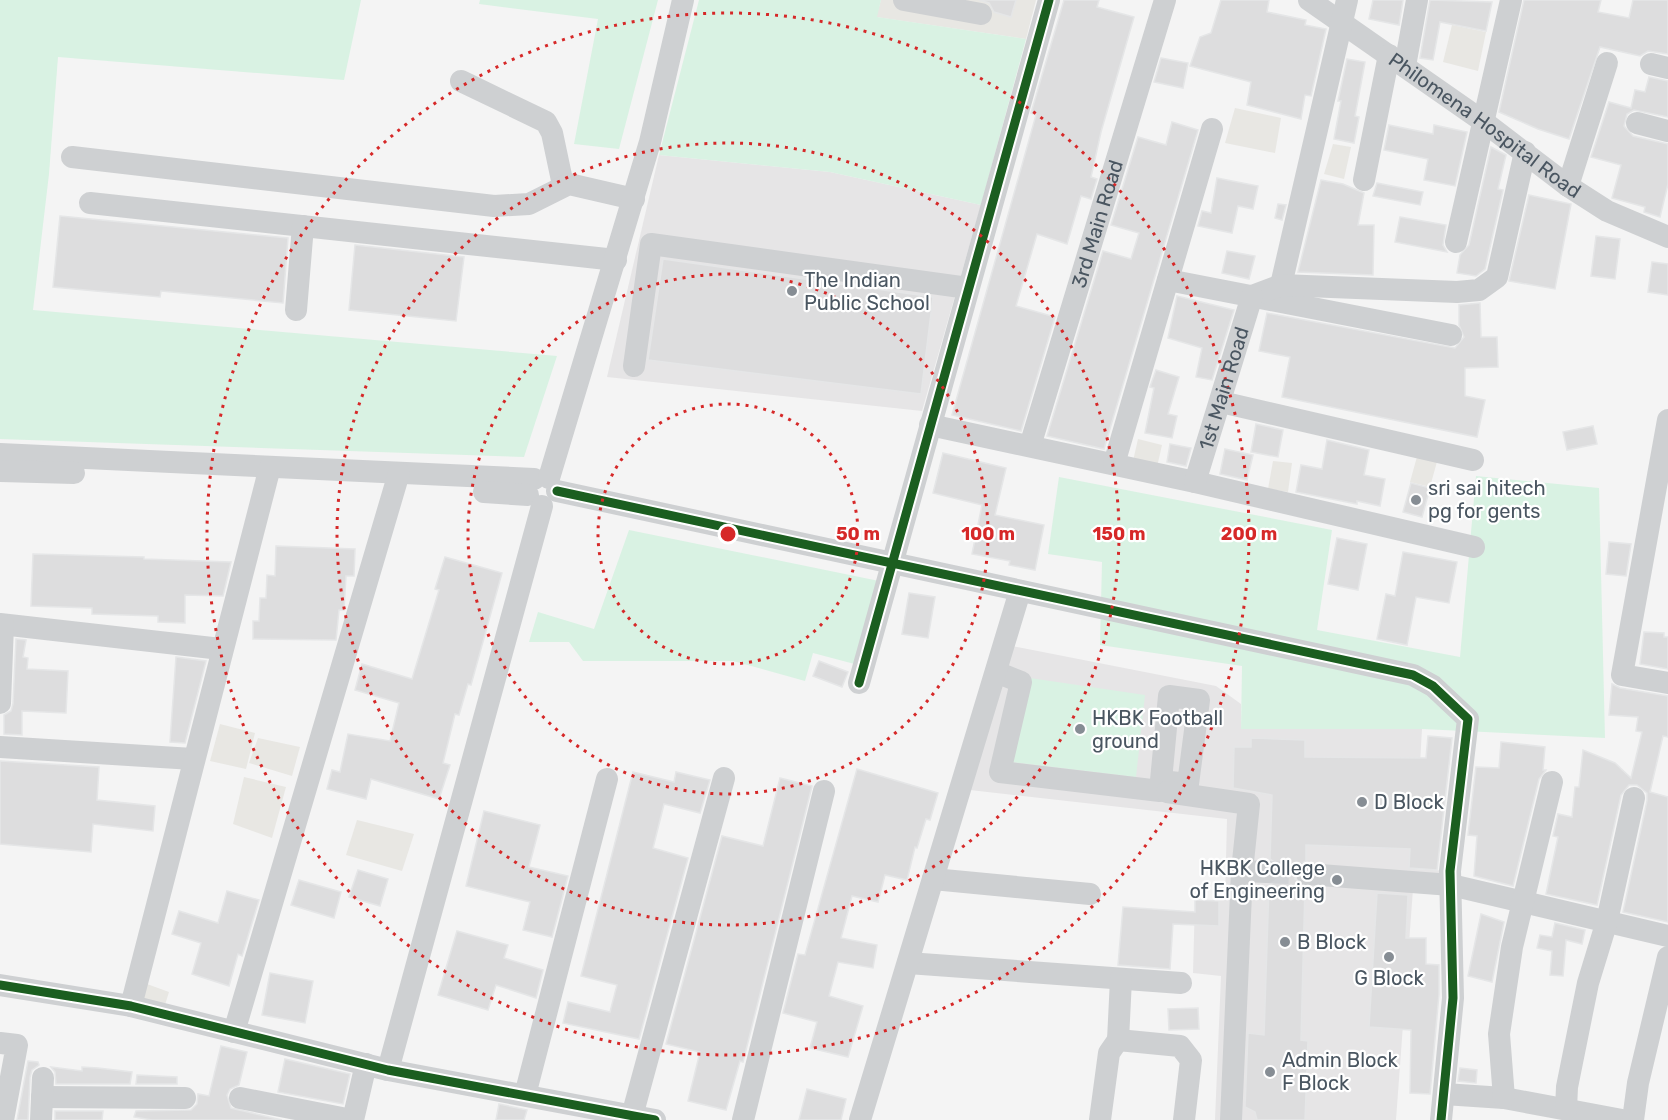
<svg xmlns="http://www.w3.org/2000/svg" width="1668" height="1120" font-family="Rubik,sans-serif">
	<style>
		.commercial { fill: #e8e7e3 }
		.education { fill: #e6e5e6 }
		.green { fill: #d9f2e3 }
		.building { fill: #ddddde; stroke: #e5e6e7; stroke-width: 1.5 }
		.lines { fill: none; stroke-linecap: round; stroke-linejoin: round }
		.minor-tunnel { stroke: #d2d4d7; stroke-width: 22; stroke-dasharray: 22 11; stroke-linecap: butt }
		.minor { stroke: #ced0d2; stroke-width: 22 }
		.cycleway-casing { stroke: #fff; stroke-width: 13 }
		.cycleway { stroke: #1b5e20; stroke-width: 9 }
		.ring { fill: none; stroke: #d62828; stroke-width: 3; stroke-dasharray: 3 6 }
		.poi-dot { fill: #868d94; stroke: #fff; stroke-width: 2 }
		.labels { text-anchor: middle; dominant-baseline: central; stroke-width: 4.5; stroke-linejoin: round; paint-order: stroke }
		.street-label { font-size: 20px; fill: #4a5661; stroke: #fff }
		.poi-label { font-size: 20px; fill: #4a5661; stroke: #fff; text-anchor: start }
		.centre { fill: #d62828; stroke: #fff; stroke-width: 3 }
		.ring-label { font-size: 18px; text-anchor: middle; font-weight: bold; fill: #d62828; stroke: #fff; stroke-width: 4.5; stroke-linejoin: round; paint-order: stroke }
	</style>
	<rect width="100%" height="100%" fill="#f4f4f4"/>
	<g class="commercial">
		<polygon points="881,0 1036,0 1026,39 876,17"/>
		<polygon points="1452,25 1486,32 1478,71 1443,62"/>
		<polygon points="1235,108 1281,118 1275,153 1225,143"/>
		<polygon points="1333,144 1351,147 1344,179 1324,174"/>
		<polygon points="1138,439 1162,445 1157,467 1133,461"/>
		<polygon points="1418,453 1438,458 1430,487 1410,482"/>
		<polygon points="1273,461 1292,463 1288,492 1268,489"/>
		<polygon points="220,724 255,733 246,769 210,761"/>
		<polygon points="258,738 300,747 292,776 249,763"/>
		<polygon points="244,777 286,787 272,838 233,824"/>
		<polygon points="357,820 414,834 402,871 346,855"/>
		<polygon points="147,984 169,992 164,1008 142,999"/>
	</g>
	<g class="education">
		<polygon points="659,155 830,172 981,205 922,411 607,377"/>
		<polygon points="1012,646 1216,686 1241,704 1241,729 1422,729 1414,869 1450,871 1413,889 1396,1120 1215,1120 1221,976 1193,973 1195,900 1225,900 1227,819 970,790"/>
	</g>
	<g class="green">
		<polygon points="0,0 361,0 344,80 58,57 49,174 33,310 557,356 524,457 0,439"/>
		<polygon points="480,0 658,0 619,149 574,144 598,19 479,4"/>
		<polygon points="699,0 881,0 877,17 1026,39 981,205 830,172 659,155"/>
		<polygon points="1476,476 1599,488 1605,738 1422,729 1241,729 1242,666 1100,645 1102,562 1048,554 1059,477 1332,530 1317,630 1460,657"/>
		<polygon points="629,530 884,582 862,666 813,653 805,681 733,661 583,661 569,642 529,642 538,612 594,629"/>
		<polygon points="1030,678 1145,695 1136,777 1012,762"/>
	</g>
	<g class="building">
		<polygon points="979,0 1016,0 1011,17 994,12 989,3"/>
		<polygon points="1064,0 1099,0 1097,7 1134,17 1101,132 1091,177 1097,179 1091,199 1081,196 1067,244 1037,234 1016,306 1055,317 1021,431 952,415 1036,115 1031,113"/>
		<polygon points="1221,0 1269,0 1267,12 1306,20 1305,25 1326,29 1311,96 1305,95 1301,119 1247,105 1251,82 1190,66 1200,37 1211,33"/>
		<polygon points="1373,0 1403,0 1399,25 1369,19"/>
		<polygon points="1430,0 1492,2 1486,31 1440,22 1433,60 1420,58"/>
		<polygon points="1524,0 1601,0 1598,12 1629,18 1633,0 1668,0 1668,54 1648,51 1640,56 1600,47 1569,139 1538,129 1499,112"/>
		<polygon points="1161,58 1188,63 1183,88 1154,82"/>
		<polygon points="1347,59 1365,62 1355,116 1359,117 1354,143 1334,139 1341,101 1338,101"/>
		<polygon points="1649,77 1668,81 1668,117 1634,110 1627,114 1624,126 1633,136 1668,144 1668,184 1660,217 1644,212 1645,207 1612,198 1621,165 1591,157 1609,102 1631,108 1635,90 1645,92"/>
		<polygon points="1172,122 1198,130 1104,449 1047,436 1103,251 1131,259 1139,233 1111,225 1138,137 1166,145"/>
		<polygon points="1389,125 1433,134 1434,125 1467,132 1455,186 1424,180 1428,159 1384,150"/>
		<polygon points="1491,147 1506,155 1498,189 1503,190 1485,269 1476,276 1457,273 1460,255 1469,245"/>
		<polygon points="1217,178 1258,186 1253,209 1238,206 1232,233 1198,226 1202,211 1211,213"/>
		<polygon points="1321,180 1343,184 1364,193 1358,225 1374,225 1373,275 1298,272"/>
		<polygon points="1377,183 1423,192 1420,205 1373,196"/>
		<polygon points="1529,195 1571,204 1555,289 1509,281"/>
		<polygon points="1278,204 1286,205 1282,220 1275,218"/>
		<polygon points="60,216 288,238 283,303 161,291 160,297 53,287"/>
		<polygon points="1400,217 1446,225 1443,245 1447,252 1395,242"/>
		<polygon points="1596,236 1620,239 1615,279 1591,276"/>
		<polygon points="355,245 464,257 456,321 349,310"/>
		<polygon points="1227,251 1255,256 1249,279 1222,273"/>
		<polygon points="663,259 933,297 921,394 648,360"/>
		<polygon points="1652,262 1668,264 1668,295 1648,292"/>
		<polygon points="1177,296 1234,310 1212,380 1196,377 1202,348 1168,338"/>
		<polygon points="1480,303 1481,337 1497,337 1498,367 1465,368 1465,396 1485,400 1477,437 1282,397 1290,357 1259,351 1267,313 1455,348 1464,337 1459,325 1459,305"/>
		<polygon points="1156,370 1179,377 1168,414 1177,416 1172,438 1145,433 1154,388 1150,387"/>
		<polygon points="1256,424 1283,430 1278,457 1251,452"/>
		<polygon points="1593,426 1597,444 1567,450 1563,432"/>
		<polygon points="1327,440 1369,450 1364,475 1385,479 1380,506 1357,501 1357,504 1296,492 1301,465 1322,469"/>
		<polygon points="1170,444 1191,448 1186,466 1167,462"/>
		<polygon points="1225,449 1253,455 1247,480 1220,474"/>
		<polygon points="943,453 1006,468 995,515 1044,525 1035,570 1009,565 1010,561 972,554 982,505 933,493"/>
		<polygon points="1411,483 1430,488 1422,517 1403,512"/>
		<polygon points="1337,538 1367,544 1358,590 1328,584"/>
		<polygon points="1609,542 1631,544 1626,576 1606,574"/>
		<polygon points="276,546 355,549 354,576 346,576 344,610 339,610 336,640 253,639 253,621 259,621 260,598 266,598 267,575 275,576"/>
		<polygon points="1403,552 1457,562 1449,603 1416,597 1407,645 1377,639 1386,594 1395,596"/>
		<polygon points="33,554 144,557 144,559 231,562 223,596 185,595 185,623 158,622 158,616 92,614 92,608 31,606"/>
		<polygon points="445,557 502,573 471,685 468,684 459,715 455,714 443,763 450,765 439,799 371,779 366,799 327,789 332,770 340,772 348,734 390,741 399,703 355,690 362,664 412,679 439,590 435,589"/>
		<polygon points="909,593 935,597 928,638 902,634"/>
		<polygon points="1644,632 1664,633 1664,637 1668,637 1668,669 1640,664"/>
		<polygon points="16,639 26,640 23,657 28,658 27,669 68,671 66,713 22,711 22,735 4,734 4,715 11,711 13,704"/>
		<polygon points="176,657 206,661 185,743 170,742"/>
		<polygon points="819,661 848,672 842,687 813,676"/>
		<polygon points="1612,684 1620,688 1668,696 1668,737 1663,736 1650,792 1668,797 1668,922 1623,912 1647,801 1647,793 1637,785 1629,785 1621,795 1597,905 1546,894 1558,837 1553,836 1558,814 1572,817 1575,787 1579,787 1583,750 1615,763 1631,778 1642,732 1636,731 1638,717 1609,715"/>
		<polygon points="1428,736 1452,738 1437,870 1409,868 1410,849 1306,845 1306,861 1296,867 1295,879 1305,887 1301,1040 1308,1041 1305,1120 1257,1120 1255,1112 1245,1107 1248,1033 1264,1035 1269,885 1278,880 1280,872 1279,865 1270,859 1272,795 1233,788 1234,747 1251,747 1251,738 1305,740 1305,757 1426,758"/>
		<polygon points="1501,742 1545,747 1543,770 1546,770 1539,779 1513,886 1474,876 1477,836 1468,835 1476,767 1499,768"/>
		<polygon points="0,761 99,767 97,800 155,806 153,831 93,824 91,852 0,844"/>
		<polygon points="857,769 938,793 930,820 926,819 917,848 915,847 907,880 885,875 878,902 852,896 841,938 877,945 873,968 838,962 829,996 863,1006 848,1057 810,1048 817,1022 783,1013 798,954 805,955"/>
		<polygon points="633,772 674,782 676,772 710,780 700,813 664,804 653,848 688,858 639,1039 563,1023 568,1002 610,1012 617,985 581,976"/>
		<polygon points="780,778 812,786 743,1062 740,1061 726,1110 688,1101 700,1052 666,1044 722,836 763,846"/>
		<polygon points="484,811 540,825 529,867 568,876 552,937 523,930 530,902 466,886"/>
		<polygon points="358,870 388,879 380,906 349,897"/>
		<polygon points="299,880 341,892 334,918 291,905"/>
		<polygon points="227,891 259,900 242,956 238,954 229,986 192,974 201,943 172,934 179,911 218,923"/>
		<polygon points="1377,893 1408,895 1406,938 1426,938 1426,964 1439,965 1439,994 1430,1094 1410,1093 1411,1030 1369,1027"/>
		<polygon points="1195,900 1219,901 1219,926 1173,924 1170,969 1118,965 1123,907 1195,912"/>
		<polygon points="1481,914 1504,922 1492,982 1468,976"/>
		<polygon points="1555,923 1585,930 1582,944 1566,940 1563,976 1550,975 1552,951 1537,948 1540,935 1552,937"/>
		<polygon points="457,931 508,945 504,958 543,970 536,998 496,985 488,1010 438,995"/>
		<polygon points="270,973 313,981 305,1023 262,1015"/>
		<polygon points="1198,1008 1199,1029 1169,1030 1168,1009"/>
		<polygon points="221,1046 247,1052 239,1085 230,1089 227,1095 231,1108 282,1120 152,1120 134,1117 136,1111 191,1110 197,1104 198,1094 209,1096"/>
		<polygon points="285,1059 350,1074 343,1104 278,1092"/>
		<polygon points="28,1061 38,1062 39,1065 32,1070 30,1077 28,1120 17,1120"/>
		<polygon points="51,1067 82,1071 82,1067 98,1068 132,1072 130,1084 56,1084 55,1072"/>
		<polygon points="1460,1068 1477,1070 1476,1083 1458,1081"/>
		<polygon points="137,1075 177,1077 177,1084 136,1084"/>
		<polygon points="807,1089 846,1099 841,1120 799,1120"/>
		<polygon points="499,1104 527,1110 524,1120 496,1120"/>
		<polygon points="55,1111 103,1111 102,1120 55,1120"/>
	</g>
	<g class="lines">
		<polyline class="minor-tunnel" points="1267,872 1307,874"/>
		<g class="minor">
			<polyline points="904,0 981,14"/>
			<path id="s1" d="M1309,0L1484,122L1568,186L1607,211L1668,237"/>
			<polyline points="1651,64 1668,68"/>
			<polyline points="1405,66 1417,0"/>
			<polyline points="461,81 546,122 552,133 563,185"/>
			<polyline points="1637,123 1668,131"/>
			<polyline points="72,157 494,206 529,204 569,184 634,199"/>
			<polyline points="1364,180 1389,55"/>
			<polyline points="1568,186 1607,63"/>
			<polyline points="90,203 616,260"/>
			<polyline points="1456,242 1511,0"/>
			<polyline points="1168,280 1451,335"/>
			<polyline points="1281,285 1347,0"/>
			<polyline points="1252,296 1281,285 1457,292 1479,290 1497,277 1525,152"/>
			<polyline points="296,310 303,226"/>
			<polyline points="634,366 651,244 968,288"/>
			<polyline points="1221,402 1473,460"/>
			<polyline points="1668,420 1622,675 1668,683"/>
			<polyline points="930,425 1195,482 1474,547"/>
			<path id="s2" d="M1030,446L1165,0"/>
			<polyline points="0,454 534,479"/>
			<polyline points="1114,464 1212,129"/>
			<polyline points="0,471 74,473"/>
			<polyline points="549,478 650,142 683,0"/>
			<path id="s3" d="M1195,482L1252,296"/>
			<polyline points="557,491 1413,675 1433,686 1468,719 1450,871 1453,998 1441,1120"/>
			<polyline points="484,492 528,495"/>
			<polyline points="0,624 221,649"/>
			<polyline points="996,672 1021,682 1000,772 1160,791 1169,696 1199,700 1188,784 1161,781"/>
			<polyline points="859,683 1049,0"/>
			<polyline points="0,703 3,625"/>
			<polyline points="0,747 193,759"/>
			<polyline points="1167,792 1249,804 1242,871 1267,872"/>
			<polyline points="1307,874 1451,885 1668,936"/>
			<polyline points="933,879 1090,894"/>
			<polyline points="908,963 1181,983"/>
			<polyline points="0,985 131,1006 388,1070 655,1120"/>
			<polyline points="131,1006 270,467"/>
			<polyline points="234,1032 399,473"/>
			<polyline points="1118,1040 1121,979"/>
			<polyline points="0,1043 17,1045 3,1120"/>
			<polyline points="388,1070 542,506"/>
			<polyline points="1444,1094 1504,1098 1622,1120"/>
			<polyline points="525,1095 607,779"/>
			<polyline points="42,1097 185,1098"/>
			<polyline points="240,1098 352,1120"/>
			<polyline points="1504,1098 1499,1034 1512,947 1552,782"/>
			<polyline points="1566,1109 1567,1087 1588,983 1607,921 1634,798"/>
			<polyline points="632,1116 724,778"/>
			<polyline points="41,1120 43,1078"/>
			<polyline points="353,1120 366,1064"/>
			<polyline points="743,1120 824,791"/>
			<polyline points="860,1120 1020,591"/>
			<polyline points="1100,1120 1109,1053 1118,1040 1180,1046 1191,1060 1184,1120"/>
			<polyline points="1231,1120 1242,871"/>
			<polyline points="1633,1120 1638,1083 1668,957"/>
		</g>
		<g class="cycleway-casing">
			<g id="cycleway">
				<polyline points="557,491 1413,675 1433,686 1468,719 1450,871 1453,998 1441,1120"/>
				<polyline points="859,683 1049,0"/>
				<polyline points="0,985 131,1006 388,1070 655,1120"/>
			</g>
		</g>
		<use href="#cycleway" class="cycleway"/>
	</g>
	<g class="ring">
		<circle cx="728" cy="534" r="130"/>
		<circle cx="728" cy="534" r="260"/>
		<circle cx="728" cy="534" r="391"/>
		<circle cx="728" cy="534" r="521"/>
	</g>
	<g class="poi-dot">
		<circle cx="792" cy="291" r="6"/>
		<circle cx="1416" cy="500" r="6"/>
		<circle cx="1080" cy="729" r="6"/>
		<circle cx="1362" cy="802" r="6"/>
		<circle cx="1337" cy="880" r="6"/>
		<circle cx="1285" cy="942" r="6"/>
		<circle cx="1389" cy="957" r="6"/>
		<circle cx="1270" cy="1072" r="6"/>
	</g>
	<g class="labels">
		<g class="street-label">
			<text stroke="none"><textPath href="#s1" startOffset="216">Philomena Hospital Road</textPath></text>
			<text stroke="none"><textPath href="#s2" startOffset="232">3rd Main Road</textPath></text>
			<text stroke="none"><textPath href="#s3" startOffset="98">1st Main Road</textPath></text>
		</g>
		<g class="poi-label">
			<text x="804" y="280">The Indian<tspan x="804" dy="23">Public School</tspan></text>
			<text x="1428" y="488">sri sai hitech<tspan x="1428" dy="23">pg for gents</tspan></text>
			<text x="1092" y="718">HKBK Football<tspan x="1092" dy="23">ground</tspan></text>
			<text x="1374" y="802">D Block</text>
			<text x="1325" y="868" text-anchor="end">HKBK College<tspan x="1325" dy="23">of Engineering</tspan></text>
			<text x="1297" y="942">B Block</text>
			<text x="1389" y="978" text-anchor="middle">G Block</text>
			<text x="1282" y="1060">Admin Block<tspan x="1282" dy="23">F Block</tspan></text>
		</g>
	</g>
	<circle cx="728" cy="534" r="9" class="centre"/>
	<g class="ring-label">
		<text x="858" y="540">50 m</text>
		<text x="988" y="540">100 m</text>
		<text x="1119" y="540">150 m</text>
		<text x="1249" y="540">200 m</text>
	</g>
</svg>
